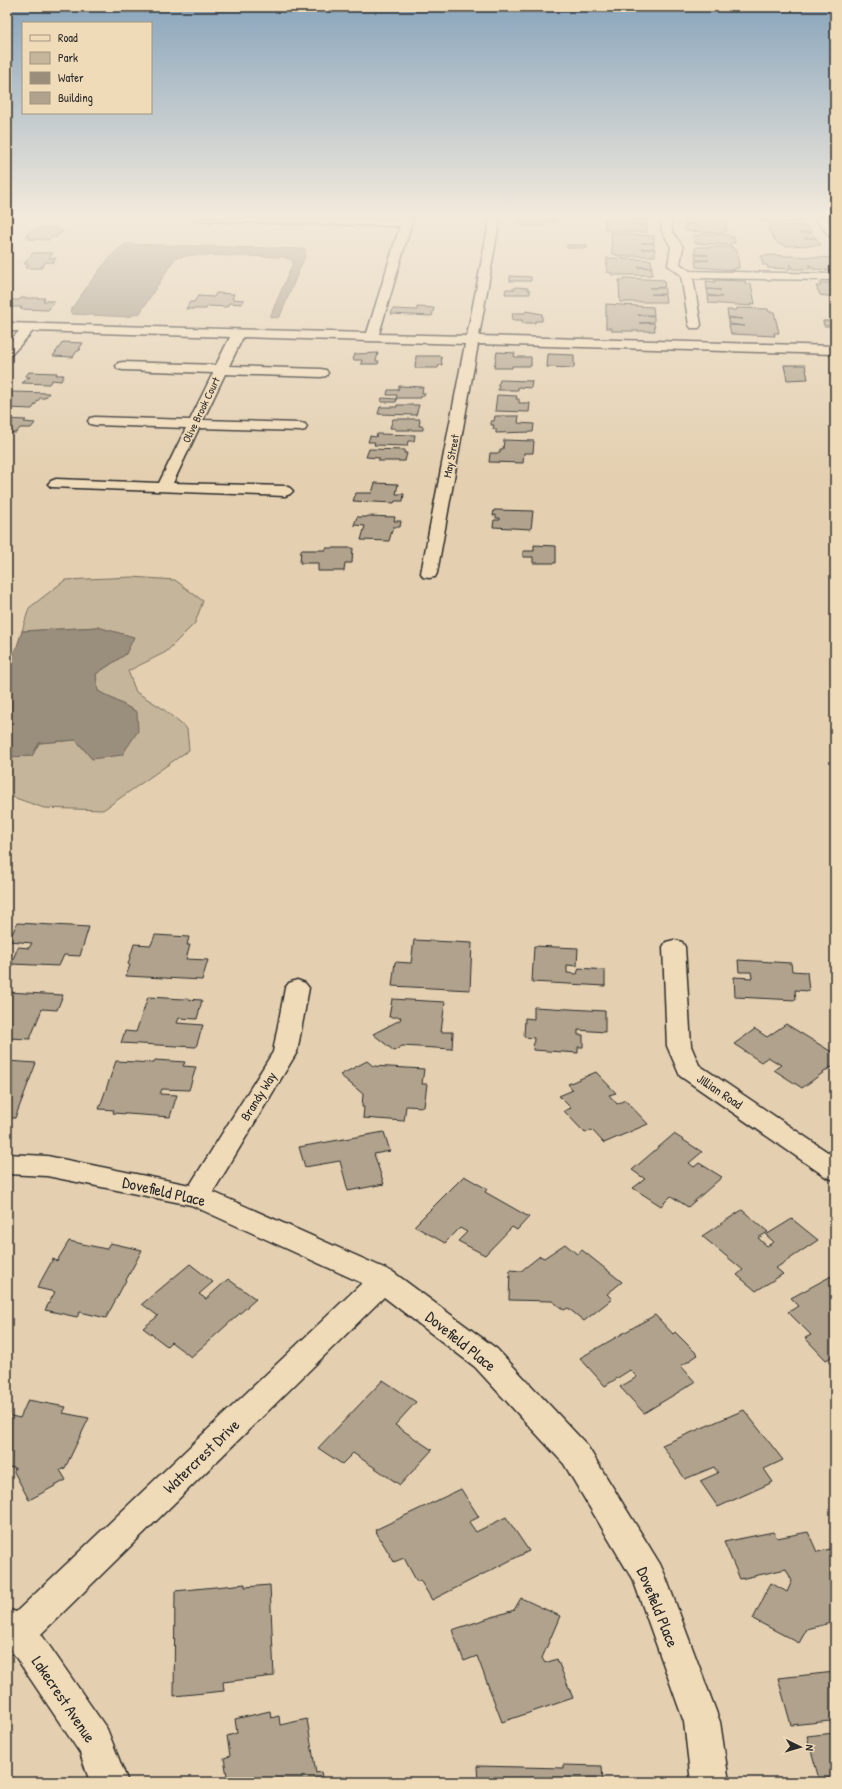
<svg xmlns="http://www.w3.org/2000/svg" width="842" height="1789" font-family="'Patrick Hand',sans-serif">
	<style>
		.green { fill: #c5b59a; stroke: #787062 }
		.water { fill: #9a8e7b; stroke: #6e665b }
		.building { fill: #b0a28c; stroke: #2b2b2b }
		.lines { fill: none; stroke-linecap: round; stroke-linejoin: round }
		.minor-casing { stroke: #2b2b2b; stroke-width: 3 }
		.minor { fill: #f0dbb9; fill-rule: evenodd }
		.labels { text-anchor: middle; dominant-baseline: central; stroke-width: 3; stroke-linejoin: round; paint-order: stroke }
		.far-street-label { font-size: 11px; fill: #2b2b2b; stroke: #f0dbb9 }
		.street-label { font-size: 13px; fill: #2b2b2b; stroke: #f0dbb9 }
		.near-street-label { font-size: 16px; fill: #2b2b2b; stroke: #f0dbb9 }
	</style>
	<rect width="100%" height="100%" fill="#e4d0b1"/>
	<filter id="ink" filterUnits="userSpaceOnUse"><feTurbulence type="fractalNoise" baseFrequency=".025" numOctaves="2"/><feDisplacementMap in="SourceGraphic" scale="8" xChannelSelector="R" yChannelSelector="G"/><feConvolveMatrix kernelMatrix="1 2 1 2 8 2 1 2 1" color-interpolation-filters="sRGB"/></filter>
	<g filter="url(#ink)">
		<polygon class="green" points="132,577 175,580 203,601 195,623 166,652 128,671 136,692 162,708 187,729 189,750 103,810 44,808 7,795 7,757 32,756 39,743 76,740 92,759 137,712 98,691 96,674 126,654 98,627 22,631 29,608 65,580"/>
		<g class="water">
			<path d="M127,244L299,249H305V256L280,316L277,318L270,317L293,263L292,260L283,257L192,255L175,258L140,313L127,317L72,314L70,311C80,297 112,248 127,244Z"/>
			<polygon points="98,627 134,637 126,654 96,674 98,691 137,712 138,731 122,755 92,759 76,740 39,743 32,756 7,757 7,664 17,646 22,631"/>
		</g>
		<g class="building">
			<polygon points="523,218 556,219 556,222 543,222 543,226 523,226 523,223 517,223 517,219"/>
			<polygon points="605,218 646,218 646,220 633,220 646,220 647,225 634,225 647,226 647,232 610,232 610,230 605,230"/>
			<polygon points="684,218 720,218 720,220 725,220 727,231 723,231 723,233 685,231 685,225 697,225 684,224"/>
			<polygon points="760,218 800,218 803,222 768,223 766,221 762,221"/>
			<polygon points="770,225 807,226 812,232 799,233 812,233 816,238 803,238 816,238 821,245 785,246 783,244 778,244 767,228 771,228"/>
			<polygon points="39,228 59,228 56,231 63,231 57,237 50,237 48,240 28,239 31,237 25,236 31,231 36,231"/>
			<polygon points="611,234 654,236 654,243 641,243 654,243 654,248 641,249 655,249 655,256 617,256 616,254 612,254"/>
			<polygon points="701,234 729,235 730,237 734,237 735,243 730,243 731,245 694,243 693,235 701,236"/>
			<rect x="567" y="245" width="20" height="3"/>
			<polygon points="695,247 733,247 733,250 737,250 739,268 735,268 735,270 696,267 695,261 709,260 696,260 695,255 708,255 695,254"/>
			<polygon points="33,253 53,253 49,258 56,258 53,262 46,262 41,268 25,268 29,264 24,264"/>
			<polygon points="768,255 835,258 835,270 812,269 811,265 809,265 810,269 792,269 791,265 789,265 790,269 768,268 767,265 763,265 761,256 768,256"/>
			<polygon points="607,258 651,260 652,267 638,267 652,268 652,275 612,275 612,273 607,272"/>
			<polygon points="510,276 531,277 531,281 510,281"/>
			<polygon points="624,278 664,280 665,287 650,288 665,288 665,294 651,294 665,295 666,302 620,302 619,280 624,280"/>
			<polygon points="715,280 745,281 746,284 751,284 755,304 750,303 751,306 709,303 708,296 722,297 708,295 707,289 721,290 707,289 706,281 715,282"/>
			<polygon points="820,283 835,283 835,297 820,295 816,286 821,286"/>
			<polygon points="515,287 528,288 528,290 530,290 530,294 505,294 506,289 515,289"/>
			<polygon points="216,293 234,294 232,299 244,300 242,304 229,303 227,307 208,306 206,309 186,309 190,302 194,302 198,296 214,297"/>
			<polygon points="21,298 45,298 43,301 55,301 48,310 20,309 22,307 7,307 7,300 19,300"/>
			<polygon points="606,304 653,307 654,315 638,315 654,316 654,322 639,323 654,323 655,331 612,331 612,328 606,328"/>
			<polygon points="417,307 434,308 432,316 391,314 393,309 417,310"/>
			<polygon points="737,308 768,309 769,312 774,312 779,333 774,333 775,336 731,334 729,325 745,326 729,324 728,318 743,319 728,317 727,310 737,310"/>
			<polygon points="526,311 542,314 542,321 535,321 535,323 522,323 522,320 512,320 513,313 525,313"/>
			<polygon points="834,319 835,319 835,326 824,326 823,321 834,321"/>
			<polygon points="63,342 83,343 79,349 81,349 79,351 77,351 73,357 53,356"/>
			<polygon points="497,352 515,353 514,357 531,357 531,366 512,366 512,368 494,368"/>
			<polygon points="378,353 376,361 379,361 378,364 361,364 362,360 353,360 355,354"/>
			<polygon points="548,354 574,355 574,368 547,367"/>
			<polygon points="416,356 441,356 442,365 439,365 438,368 415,368"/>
			<polygon points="784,365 805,365 808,379 787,380"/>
			<polygon points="29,372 57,373 56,375 64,375 61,381 52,380 49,384 22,383 30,377 25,377"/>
			<polygon points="500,380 532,381 531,388 518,387 518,390 498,390 499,385 497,385 499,383"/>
			<polygon points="399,386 423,387 422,393 425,393 424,396 421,396 421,398 396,398 397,395 387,395 388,390 398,390"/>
			<polygon points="13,392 49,393 45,398 40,398 32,409 7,408 7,399"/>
			<polygon points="497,395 517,396 516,399 519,399 519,403 530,403 529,412 495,411"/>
			<polygon points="382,398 397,399 396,402 381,402"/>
			<polygon points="397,405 419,405 416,415 378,414 380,407 397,407"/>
			<polygon points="495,416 519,416 518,423 534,424 533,432 496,433 496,429 493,429 494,425 491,425 491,421 494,421"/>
			<polygon points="7,419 26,420 24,422 35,423 31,428 20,428 16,433 7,433"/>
			<polygon points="393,419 420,419 419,426 423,426 423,430 395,430 395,428 390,428"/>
			<polygon points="377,434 415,435 414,441 408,441 407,446 374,445 375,442 368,442 370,436 376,437"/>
			<polygon points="504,440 534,441 533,453 524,453 523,463 489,462 490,453 500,453 500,449 503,449"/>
			<polygon points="369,449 405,450 404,453 407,453 405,461 379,461 379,458 366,457"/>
			<polygon points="375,483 398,484 396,494 404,494 403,501 395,501 394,503 353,501 356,493 372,493"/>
			<polygon points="494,510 533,511 531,529 493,527 494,520 500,520 500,518 496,518 496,515 493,516"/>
			<polygon points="368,516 395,517 394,521 401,521 400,527 393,527 389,541 361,540 365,526 354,525 357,517 367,517"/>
			<polygon points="534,545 556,546 556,563 533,563 533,557 523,557 523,551 534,551"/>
			<polygon points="326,548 353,548 352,563 345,563 344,571 318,571 318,563 300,563 301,550 326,550"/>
			<polygon points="17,923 89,927 80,956 64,955 59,966 11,964 18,947 29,948 32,943 9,941"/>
			<polygon points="155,935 189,937 187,945 190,945 186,959 208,960 202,980 126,976 130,965 128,964 134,944 151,945"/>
			<polygon points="414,940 472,943 470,990 392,986 395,962 411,963"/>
			<polygon points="534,946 578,948 577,966 567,965 567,973 577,974 579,968 605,970 605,986 532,982"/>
			<polygon points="738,960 791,963 792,971 807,972 809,991 795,990 796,1000 735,997 734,977 752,978 751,972 739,972"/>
			<polygon points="7,992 63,995 57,1010 42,1009 30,1039 7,1038"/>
			<polygon points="148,997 202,1000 197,1019 179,1018 177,1023 203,1025 196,1047 121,1043 125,1031 136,1032"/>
			<polygon points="392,999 445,1002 441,1032 453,1032 452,1049 402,1046 394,1051 373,1034 400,1020 401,1017 389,1017"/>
			<polygon points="534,1007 605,1011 605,1032 578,1030 578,1035 583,1035 583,1047 578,1047 578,1053 533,1050 534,1038 524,1037 525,1018 534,1019"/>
			<polygon points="786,1024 835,1054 835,1070 831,1067 802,1088 774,1070 781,1065 768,1057 761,1062 734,1044 755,1029 767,1037"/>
			<polygon points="155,1060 185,1062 183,1066 196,1067 189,1090 162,1089 160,1094 177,1095 170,1117 113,1113 114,1110 99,1109 116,1061 154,1063"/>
			<polygon points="7,1061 36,1063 15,1118 7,1118"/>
			<polygon points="367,1061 373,1066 424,1069 422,1084 427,1084 424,1107 406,1106 404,1121 363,1118 364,1107 362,1107 363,1094 340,1075"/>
			<polygon points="596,1072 616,1093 609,1095 617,1104 625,1100 648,1124 604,1143 592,1130 585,1133 564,1111 571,1108 559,1096 573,1090 568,1084"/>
			<polygon points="384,1132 390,1151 374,1154 384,1184 348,1191 340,1161 305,1167 299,1147"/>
			<polygon points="674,1134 702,1152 689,1163 694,1167 699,1163 722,1177 688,1207 671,1196 661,1206 633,1188 645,1179 632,1170"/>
			<polygon points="464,1176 487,1189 485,1192 529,1217 517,1230 512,1227 485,1255 458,1241 467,1232 460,1228 445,1243 414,1226"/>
			<polygon points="742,1210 768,1232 758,1238 767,1246 774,1242 766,1235 792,1219 818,1240 776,1268 783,1274 756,1291 737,1275 743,1270 702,1236"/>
			<polygon points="69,1241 106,1249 110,1243 142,1250 106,1318 80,1312 77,1317 45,1310 55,1292 37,1288 53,1259 57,1261"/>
			<polygon points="565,1244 577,1254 582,1250 622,1282 607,1294 612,1299 584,1321 568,1308 564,1310 552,1301 509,1300 510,1270 521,1271 540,1256 544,1258"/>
			<polygon points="190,1264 213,1282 199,1294 206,1299 228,1279 256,1299 191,1357 171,1342 167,1346 143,1328 158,1316 142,1304"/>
			<polygon points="835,1274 835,1355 826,1360 805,1338 811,1335 788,1312 799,1306 791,1298"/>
			<polygon points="655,1315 673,1334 675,1332 698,1355 681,1366 695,1382 644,1413 620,1387 637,1377 630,1370 605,1386 580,1358"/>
			<polygon points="383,1380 416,1402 395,1425 432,1450 400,1485 353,1453 342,1464 318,1448"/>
			<polygon points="28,1400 66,1407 63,1413 89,1418 65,1468 60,1470 66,1480 29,1500 14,1472 15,1468 7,1467 7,1415 20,1418"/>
			<polygon points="744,1410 783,1460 764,1469 773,1482 718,1507 700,1481 718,1473 714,1467 685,1479 662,1445"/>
			<polygon points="461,1489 479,1517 469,1522 476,1532 506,1517 529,1551 432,1600 420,1580 417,1582 404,1558 394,1562 375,1530"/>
			<polygon points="773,1532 777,1538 808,1532 817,1552 835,1548 835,1622 807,1629 799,1643 753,1619 771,1583 787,1592 792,1581 786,1569 740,1579 724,1542"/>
			<polygon points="245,1584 245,1587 270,1585 274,1676 223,1682 224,1691 174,1696 175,1591"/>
			<polygon points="521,1598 560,1616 542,1658 545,1663 557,1659 573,1698 502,1722 477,1656 464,1661 452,1630 514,1610"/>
			<polygon points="835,1672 835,1778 819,1779 807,1736 834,1733 830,1721 791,1725 778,1678"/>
			<polygon points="270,1711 271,1718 279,1716 280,1725 307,1719 316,1773 321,1772 323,1782 228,1782 224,1758 230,1756 227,1736 237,1733 235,1719"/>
			<polygon points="563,1765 602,1766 603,1782 478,1782 477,1766 563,1768"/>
		</g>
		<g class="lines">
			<g class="minor-casing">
				<g id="minor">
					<polygon points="193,218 402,220 403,218 413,218 379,334 467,336 490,218 500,218 479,336 835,346 835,354 478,344 437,573 435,577 429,578 423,577 421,573 465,344 243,337 229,366 321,369 326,370 328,373 326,376 321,377 225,374 203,420 300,423 305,424 307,427 305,430 300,431 199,428 173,483 285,486 290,488 293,491 290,494 285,496 51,487 48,484 51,481 56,479 159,483 186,428 95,425 90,424 88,421 90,418 95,417 190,420 213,373 123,370 118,369 116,366 118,363 123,362 216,365 230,337 33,331 12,354 7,355 7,344 19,331 7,331 7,323 367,333 400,226 198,221"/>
					<polygon points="661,218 671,218 672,231 683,247 680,264 690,271 835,274 835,280 693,278 701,325 699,328 691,328 689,325 681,275 668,265 671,247 662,231"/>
					<polygon points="815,218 826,218 835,229 835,239 831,238"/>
					<polygon points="674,940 682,942 685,947 691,1046 699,1065 835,1157 835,1180 826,1177 680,1076 667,1046 663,947 666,942"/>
					<polygon points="297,980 305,983 309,988 297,1052 213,1192 393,1272 497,1349 586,1444 660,1564 665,1575 720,1722 729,1782 691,1782 684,1722 634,1582 564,1464 475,1367 384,1297 41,1634 107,1729 128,1782 90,1782 80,1753 7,1644 7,1609 16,1612 362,1283 191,1205 47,1176 7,1174 7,1154 47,1156 190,1185 273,1052 285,988 289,983"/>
				</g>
			</g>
			<use href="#minor" class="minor"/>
		</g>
	</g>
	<linearGradient id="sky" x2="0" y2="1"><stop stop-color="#89a5bc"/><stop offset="0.46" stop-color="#f3eadc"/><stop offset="1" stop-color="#f3eadc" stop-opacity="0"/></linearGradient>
	<rect width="842" height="469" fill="url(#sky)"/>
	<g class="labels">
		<g class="far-street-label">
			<text transform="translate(201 410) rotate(-64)">Olive Brook Court</text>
			<text transform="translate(451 456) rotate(-79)">May Street</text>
		</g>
		<g class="street-label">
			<text transform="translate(720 1091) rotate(34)">Jillian Road</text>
			<text transform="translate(258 1096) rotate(-58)">Brandy Way</text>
		</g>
		<g class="near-street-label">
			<text transform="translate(164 1191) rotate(13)">Dovefield Place</text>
			<text transform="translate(461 1341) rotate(39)">Dovefield Place</text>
			<text transform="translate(201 1456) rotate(-44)">Watercrest Drive</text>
			<text transform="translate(658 1607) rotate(68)">Dovefield Place</text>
			<text transform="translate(64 1699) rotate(56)">Lakecrest Avenue</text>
		</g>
	</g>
	<rect width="842" height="1789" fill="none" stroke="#f0dbb9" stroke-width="24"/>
	<rect x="12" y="12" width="818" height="1765" fill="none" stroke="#2b2b2b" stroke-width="1.5" filter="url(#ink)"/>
	<rect x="22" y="22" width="130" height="92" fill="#f0dbb9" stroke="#a19580"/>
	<rect x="30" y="35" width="20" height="6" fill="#f0dbb9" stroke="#a19580"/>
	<text x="58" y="42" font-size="12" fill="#2b2b2b">Road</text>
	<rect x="30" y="52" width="20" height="12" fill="#c5b59a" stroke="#a19580"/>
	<text x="58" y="62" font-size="12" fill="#2b2b2b">Park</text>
	<rect x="30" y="72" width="20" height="12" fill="#9a8e7b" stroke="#a19580"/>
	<text x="58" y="82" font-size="12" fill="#2b2b2b">Water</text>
	<rect x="30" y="92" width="20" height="12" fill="#b0a28c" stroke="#a19580"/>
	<text x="58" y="102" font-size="12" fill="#2b2b2b">Building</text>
	<g transform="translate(800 1747) rotate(95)" stroke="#f0dbb9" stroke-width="3" paint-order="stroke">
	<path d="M0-3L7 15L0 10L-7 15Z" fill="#2b2b2b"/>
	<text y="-6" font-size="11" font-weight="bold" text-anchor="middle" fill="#2b2b2b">N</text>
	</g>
</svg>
